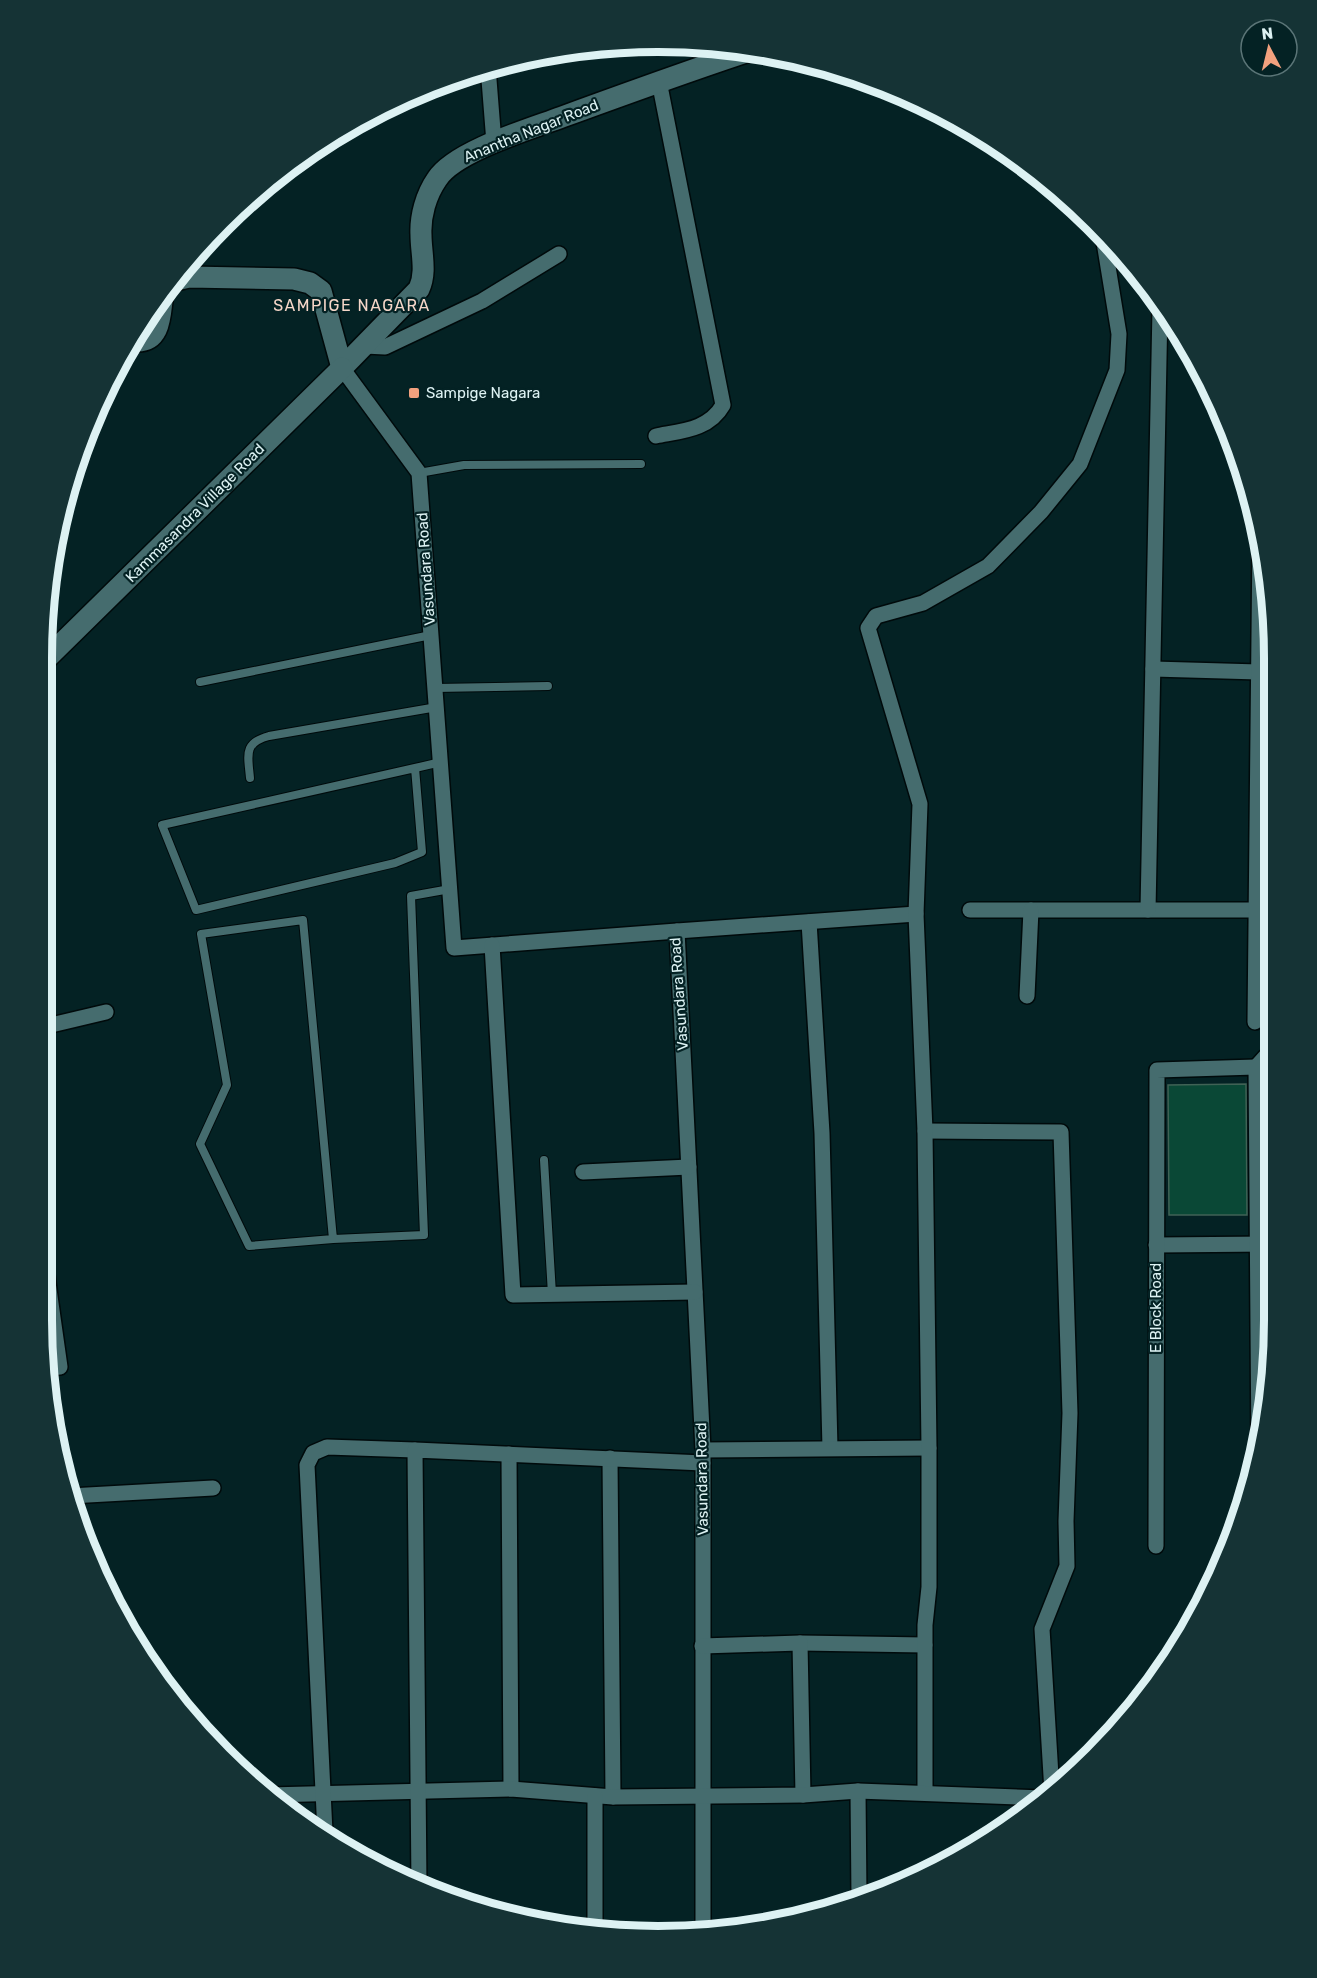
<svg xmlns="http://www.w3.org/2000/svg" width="1317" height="1978" font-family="Rubik,sans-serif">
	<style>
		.building { fill: #0a4836; stroke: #406255; stroke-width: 1.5 }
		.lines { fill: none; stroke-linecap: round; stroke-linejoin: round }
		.lane-casing { stroke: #000a0b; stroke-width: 10 }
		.street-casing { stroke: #000a0b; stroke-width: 18 }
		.secondary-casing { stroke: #000a0b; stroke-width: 24 }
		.lane { stroke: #456c6e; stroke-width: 8 }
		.street { stroke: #456c6e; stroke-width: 15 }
		.secondary { stroke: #456c6e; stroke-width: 21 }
		.poi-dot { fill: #f2a17e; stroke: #042224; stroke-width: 2 }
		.labels { text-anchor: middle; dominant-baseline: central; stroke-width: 4.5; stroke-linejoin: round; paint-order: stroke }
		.street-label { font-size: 15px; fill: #ddf2f3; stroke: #042224 }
		.poi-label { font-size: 15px; fill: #ddf2f3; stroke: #042224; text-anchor: start }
		.neighbourhood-label { font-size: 16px; letter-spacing: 1.5px; fill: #f6d7c9; stroke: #042224 }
		.rim { fill: none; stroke: #ddf2f3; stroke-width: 8 }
	</style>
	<rect width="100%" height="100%" fill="#042224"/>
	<g class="building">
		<polygon points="1246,1084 1247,1215 1169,1215 1168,1085"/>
		<rect x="1266" y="1084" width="5" height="52"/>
	</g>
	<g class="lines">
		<g class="lane-casing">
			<g id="lane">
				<polyline points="245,205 248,205"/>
				<polyline points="419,473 464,465 641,464"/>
				<polyline points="200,682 431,635"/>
				<polyline points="435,688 548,686"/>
				<polyline points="415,768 422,852 395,863 196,910 162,825 415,768 441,762"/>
				<path d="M250,778C248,755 243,743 269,736L437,707"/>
				<polyline points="544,1160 552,1294"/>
				<polyline points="333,1239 303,920 201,934 227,1085 200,1144 249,1246 333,1239 424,1235 411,896 450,889"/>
			</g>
		</g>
		<g class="street-casing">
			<g id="street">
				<polyline points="488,67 494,143"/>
				<polyline points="365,346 385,347 482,301 559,254"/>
				<polyline points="342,368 419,473 454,948 677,931 703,1450 703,1934"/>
				<path d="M656,436C681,431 709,430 723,405L659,81"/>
				<polyline points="1153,669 1259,672"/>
				<polyline points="970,910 1256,910"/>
				<polyline points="1148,910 1160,308 1163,308"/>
				<polyline points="809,922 822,1133 830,1448"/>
				<polyline points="677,931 916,914"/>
				<polyline points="492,945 513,1295 695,1292"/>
				<polyline points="1027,996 1031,910"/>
				<polyline points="1255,1022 1260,537"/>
				<polyline points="47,1026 106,1012"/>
				<polyline points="1256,1067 1265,1057 1271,1053"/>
				<polyline points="925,1131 1061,1132 1070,1413 1066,1521 1067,1566 1042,1629 1052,1792"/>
				<polyline points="583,1172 689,1167"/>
				<polyline points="1156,1245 1270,1244"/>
				<polyline points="47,1275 60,1367 47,1368"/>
				<polyline points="703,1450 929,1448"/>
				<polyline points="509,1454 511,1789"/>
				<polyline points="610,1458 613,1797"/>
				<polyline points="70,1496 213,1488"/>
				<polyline points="1156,1546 1157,1070 1256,1067 1259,1456"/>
				<polyline points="800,1643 925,1645"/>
				<polyline points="702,1646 800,1643 803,1795"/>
				<polyline points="858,1791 859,1898"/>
				<polyline points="925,1792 925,1625 929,1587 929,1448 925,1131 916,914 920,804 868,628 876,616 923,603 988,566 1041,512 1080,464 1117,370 1119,334 1103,236"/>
				<polyline points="268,1795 511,1789 613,1797 803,1795 858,1791 1043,1798"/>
				<polyline points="325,1832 307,1465 313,1453 327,1447 415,1450"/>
				<polyline points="419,1887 415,1450 703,1463"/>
				<polyline points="595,1931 595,1796"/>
			</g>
		</g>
		<g class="secondary-casing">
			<g id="secondary">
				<path d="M176,280L189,277L294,279L310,283L321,291L342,368L419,289C427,272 421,253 421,235C420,216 426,195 437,179C455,151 530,129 562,117C625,94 688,71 752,50"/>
				<path d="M136,341C159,342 160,319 162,301"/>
				<polyline points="47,658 342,368"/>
			</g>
		</g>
		<use href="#lane" class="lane"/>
		<use href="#street" class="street"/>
		<use href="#secondary" class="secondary"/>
	</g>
	<rect class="poi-dot" x="408" y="387" width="12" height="12" rx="3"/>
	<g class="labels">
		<g class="street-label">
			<text transform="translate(531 131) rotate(-22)">Anantha Nagar Road</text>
			<text transform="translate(195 513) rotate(-45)">Kammasandra Village Road</text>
			<text transform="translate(426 569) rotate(-94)">Vasundara Road</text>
			<text transform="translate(679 994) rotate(-94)">Vasundara Road</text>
			<text transform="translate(1156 1308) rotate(-90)">E Block Road</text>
			<text transform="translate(702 1479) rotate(-91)">Vasundara Road</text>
		</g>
		<g class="poi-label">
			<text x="426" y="393">Sampige Nagara</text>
		</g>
		<g class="neighbourhood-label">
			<text x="352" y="305">SAMPIGE NAGARA</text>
		</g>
	</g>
	<path d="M0 0H1317V1978H0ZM658 52H658A606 606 0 0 1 1264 658V1320A606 606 0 0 1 658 1926H658A606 606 0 0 1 52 1320V658A606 606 0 0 1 658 52Z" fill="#153335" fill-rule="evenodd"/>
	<path class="rim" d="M658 52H658A606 606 0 0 1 1264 658V1320A606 606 0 0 1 658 1926H658A606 606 0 0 1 52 1320V658A606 606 0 0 1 658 52Z"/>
	<g transform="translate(1269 48) rotate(353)"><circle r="28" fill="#042224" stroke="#5b7577" stroke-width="1.5"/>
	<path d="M0-4.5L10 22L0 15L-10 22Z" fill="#f2a17e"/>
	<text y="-9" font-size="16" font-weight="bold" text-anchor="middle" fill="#ddf2f3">N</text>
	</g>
</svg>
